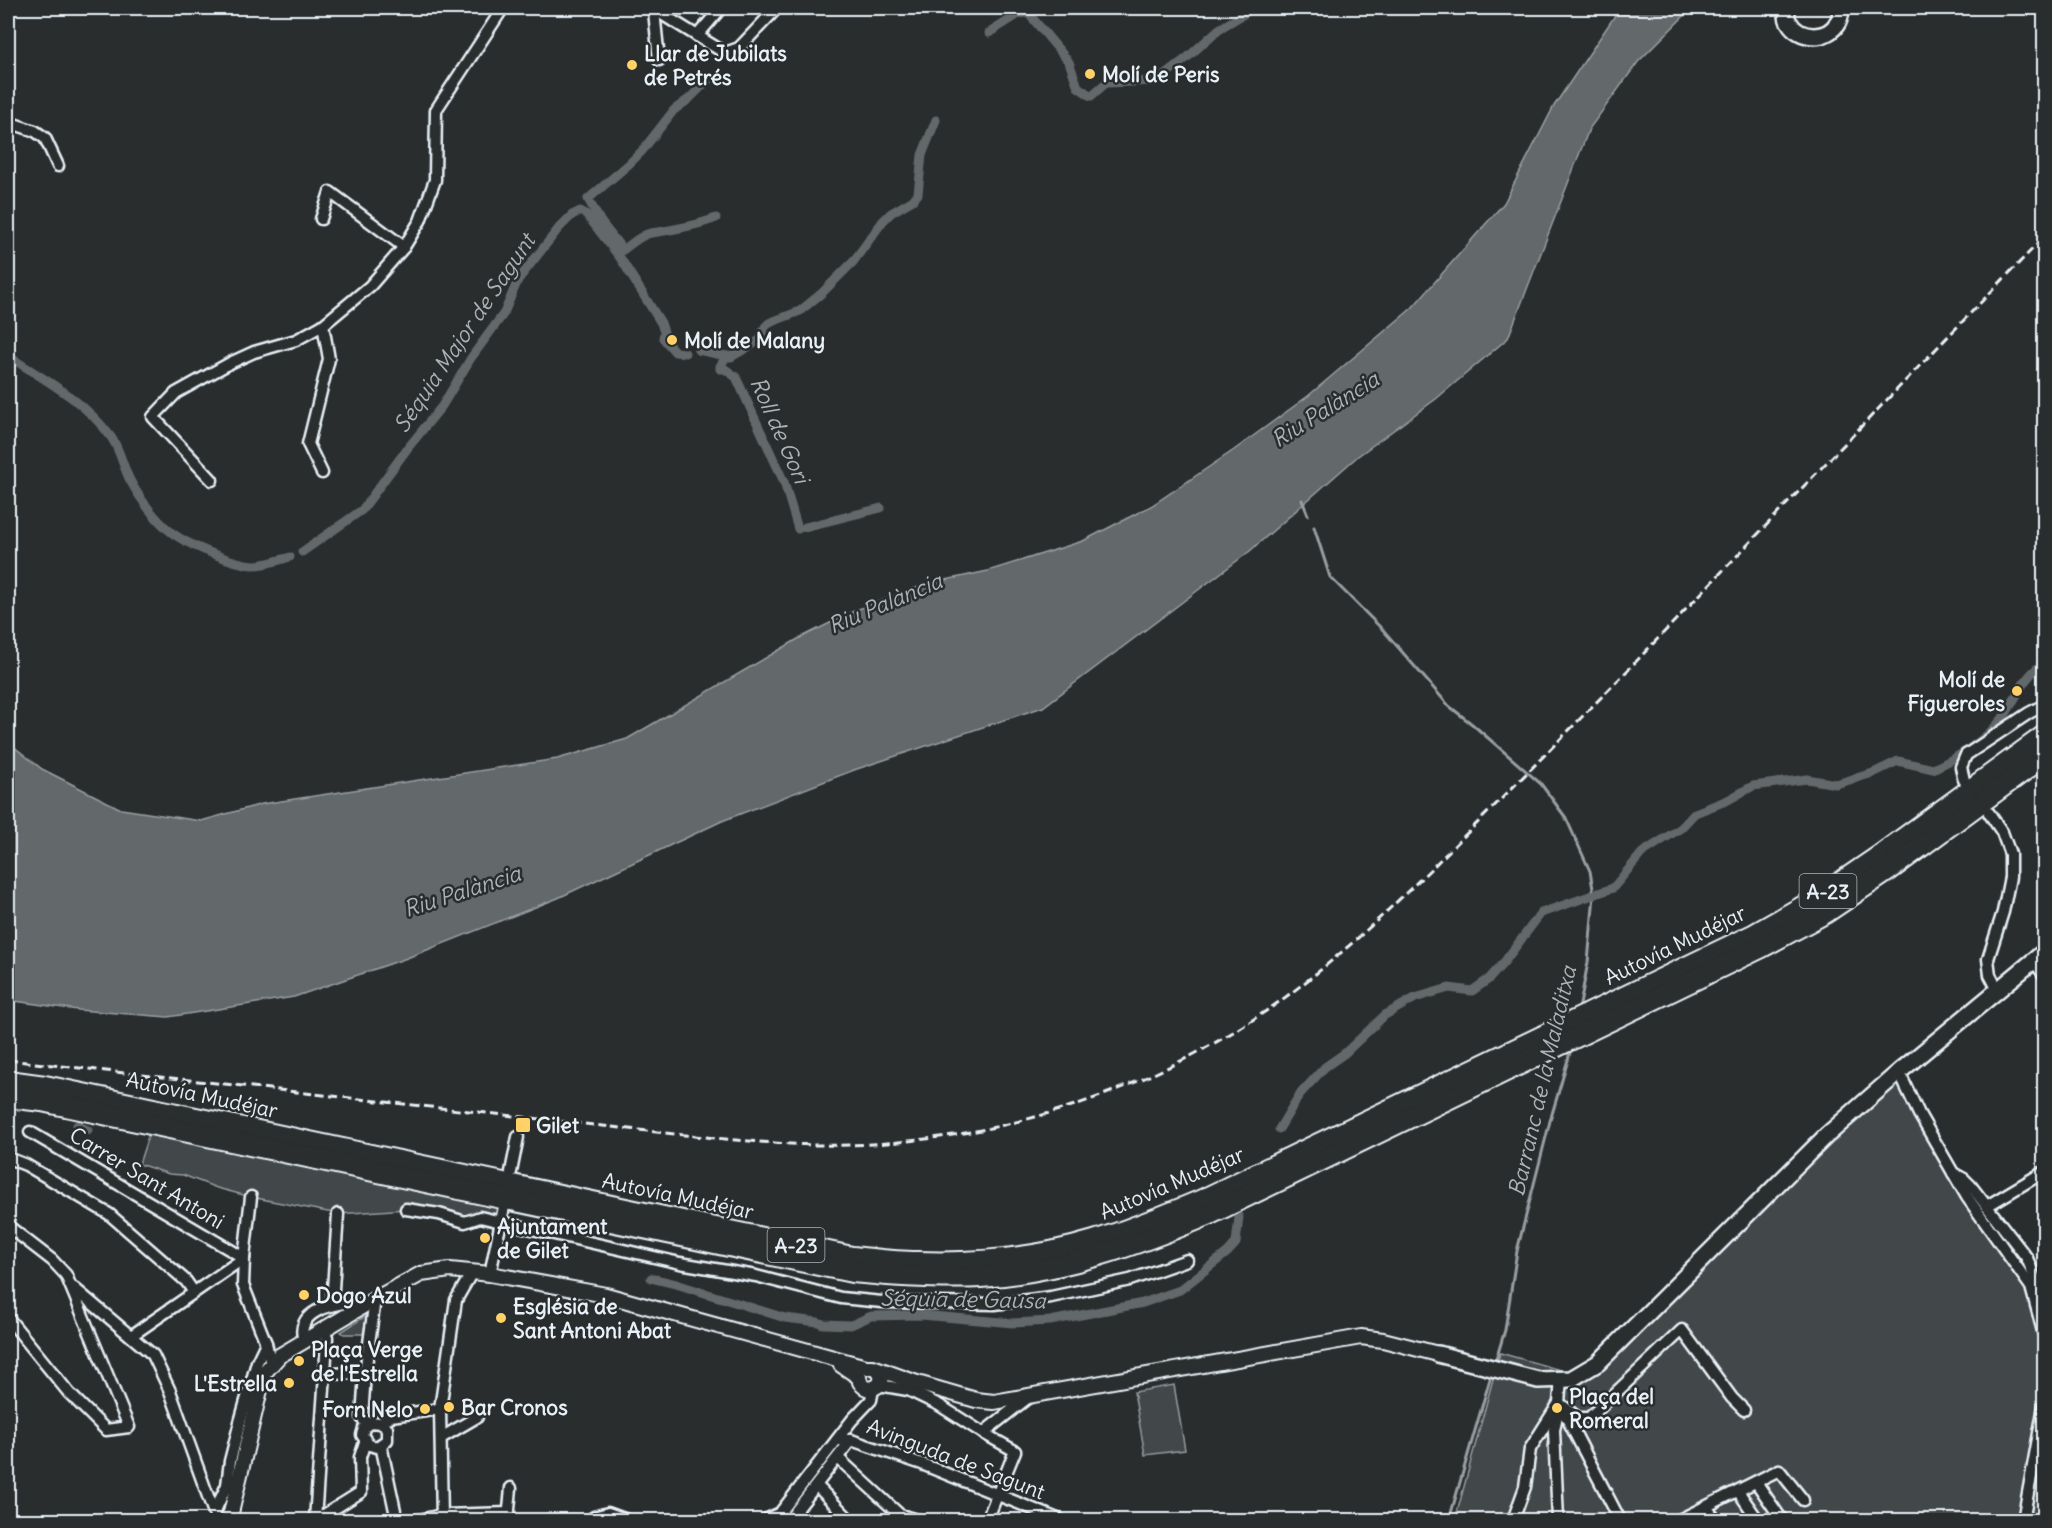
<svg xmlns="http://www.w3.org/2000/svg" width="2052" height="1528" font-family="Delius,sans-serif">
	<style>
		.green { fill: #424648; stroke: #959ca0; stroke-width: 1.5 }
		.water { fill: #63686b; stroke: #989fa3; stroke-width: 1.5 }
		.lines { fill: none; stroke-linecap: round; stroke-linejoin: round }
		.stream { stroke: #989fa3; stroke-width: 3 }
		.canal { stroke: #63686b; stroke-width: 9 }
		.minor-casing { stroke: #e8f1f8; stroke-width: 15 }
		.tertiary-casing { stroke: #e8f1f8; stroke-width: 18 }
		.secondary-casing { stroke: #e8f1f8; stroke-width: 20 }
		.motorway-casing { stroke: #e8f1f8; stroke-width: 24 }
		.minor { stroke: #2a2d2e; stroke-width: 10 }
		.tertiary { stroke: #2a2d2e; stroke-width: 14 }
		.secondary { stroke: #2a2d2e; stroke-width: 15 }
		.motorway { stroke: #2a2d2e; stroke-width: 20 }
		.rail { stroke: #e8f1f8; stroke-width: 3; stroke-dasharray: 9 4.5; stroke-linecap: butt }
		.poi-dot { fill: #ffd166; stroke: #2a2d2e; stroke-width: 2 }
		.labels { text-anchor: middle; dominant-baseline: central; stroke-width: 5; stroke-linejoin: round; paint-order: stroke }
		.shield { fill: #2a2d2e; stroke: #afb6bb; stroke-width: 1.5 }
		.shield-label { font-size: 20px; font-weight: bold; fill: #e8f1f8 }
		.poi-label { font-size: 21px; font-weight: bold; fill: #e8f1f8; stroke: #2a2d2e; text-anchor: start }
		.street-label { font-size: 21px; fill: #e8f1f8; stroke: #2a2d2e }
		.water-label { font-size: 22px; font-style: italic; fill: #acb3b9; stroke: #2a2d2e }
	</style>
	<rect width="100%" height="100%" fill="#2a2d2e"/>
	<filter id="ink" filterUnits="userSpaceOnUse"><feTurbulence type="fractalNoise" baseFrequency=".0167" numOctaves="2"/><feDisplacementMap in="SourceGraphic" scale="12" xChannelSelector="R" yChannelSelector="G"/><feConvolveMatrix kernelMatrix="1 2 1 2 8 2 1 2 1" color-interpolation-filters="sRGB"/></filter>
	<g filter="url(#ink)">
		<g class="green">
			<polygon points="1899,1072 1983,1220 2014,1260 2036,1309 2044,1332 2044,1520 1455,1520 1500,1353 1578,1375"/>
			<polygon points="150,1130 504,1207 501,1222 465,1222 406,1209 338,1214 251,1197 217,1188 183,1175 169,1174 139,1164"/>
			<polygon points="367,1315 363,1334 344,1334 341,1332"/>
			<polygon points="1174,1385 1185,1450 1145,1455 1134,1392"/>
		</g>
		<polygon class="water" points="1620,8 1692,8 1638,62 1589,129 1508,338 1436,399 1358,456 1250,551 1043,707 854,770 722,821 558,898 407,958 294,997 168,1017 78,1010 8,1000 8,742 42,769 121,809 201,821 262,804 557,759 627,739 798,639 856,610 927,584 988,571 1083,541 1151,506 1234,450 1308,396 1412,308 1504,203 1554,106"/>
		<g class="lines">
			<g class="stream">
				<polyline points="1302,500 1308,515"/>
				<polyline points="1314,527 1330,577 1384,631 1449,706 1472,724 1541,784 1566,818 1590,871 1594,895 1588,962 1579,1010"/>
				<polyline points="1495,1363 1505,1330 1517,1251 1550,1121 1572,1046"/>
				<polyline points="1449,1520 1492,1372"/>
			</g>
			<g class="canal">
				<polyline points="989,33 1019,14 1024,13 1029,14 1069,62 1078,87 1091,96 1106,83 1157,81 1188,57 1219,29 1254,8"/>
				<path d="M710,78L689,99L674,110L642,151L629,164L588,199L601,222L623,250C632,244 640,235 651,233C672,230 696,226 716,218"/>
				<polyline points="698,350 731,357 760,340 765,327 769,323 800,311 822,293 853,262 883,221 891,213 913,200 918,194 922,155 936,120"/>
				<path d="M8,356C44,379 85,401 111,437C121,451 123,468 131,482C140,499 156,520 171,532C186,544 235,565 255,565C266,565 279,560 290,557"/>
				<polyline points="727,356 720,366 720,369 725,369 736,377 784,482 798,529"/>
				<polyline points="805,527 881,508"/>
				<polyline points="302,552 362,510 407,449 442,406 471,358 504,313 518,280 559,228 572,215 580,211 586,214 621,259 661,323 664,332 663,338 675,352 685,353"/>
				<polyline points="77,1125 88,1130"/>
				<path d="M1279,1129L1300,1094L1325,1067L1345,1053L1385,1015L1415,998L1449,988L1472,991L1489,979L1505,961L1541,913L1613,888L1642,853L1681,828L1695,813L1728,800L1753,786L1807,779L1836,784L1873,773L1898,761L1933,769C1957,758 1986,740 2002,719C2019,696 2019,681 2044,663"/>
				<polyline points="651,1278 676,1284 785,1318 818,1322 823,1324 851,1325 871,1316 921,1315 1013,1323 1050,1321 1143,1303 1180,1290 1228,1252 1236,1243 1239,1217"/>
			</g>
			<g class="minor-casing">
				<g id="minor">
					<polyline points="652,8 725,53 739,48 777,8"/>
					<polyline points="656,8 654,11 659,60"/>
					<polyline points="697,36 721,8"/>
					<polyline points="8,122 35,131 45,138 58,166"/>
					<polyline points="321,219 330,192 404,247"/>
					<polyline points="322,473 308,444 329,359 323,325"/>
					<polyline points="212,480 153,417 176,393 230,363 254,352 296,340 323,325 370,286 404,247 420,221 435,180 436,110 503,8"/>
					<polyline points="1964,780 1961,767 1966,755 2029,713 2044,705"/>
					<polyline points="1989,813 2002,832 2010,854 2010,877 2003,912 1988,959 1990,975 1998,990"/>
					<polyline points="2034,961 2044,975"/>
					<polyline points="1899,1072 1919,1114 1967,1197 2031,1287 2044,1335"/>
					<polyline points="30,1132 244,1258"/>
					<polyline points="8,1158 26,1165 109,1214 186,1281 193,1291"/>
					<polyline points="511,1172 518,1137"/>
					<polyline points="1953,1173 1964,1179 1971,1186 2027,1258 2044,1301"/>
					<polyline points="251,1197 244,1258 243,1285 266,1343 271,1365"/>
					<polyline points="1987,1206 2044,1172"/>
					<polyline points="406,1209 439,1214 465,1222 480,1217 680,1263 756,1276 841,1298 882,1302 995,1304 1051,1297 1130,1280 1187,1260"/>
					<polyline points="8,1226 52,1260 66,1275 129,1427 106,1430 69,1393 8,1318"/>
					<polyline points="490,1274 504,1207"/>
					<polyline points="74,1288 153,1355 170,1391 214,1513"/>
					<polyline points="332,1304 338,1214"/>
					<polyline points="323,1329 327,1337 325,1374 365,1373"/>
					<polyline points="131,1336 244,1258"/>
					<path d="M304,1341C294,1311 332,1304 353,1302L357,1309"/>
					<polyline points="1561,1379 1559,1403 1620,1520"/>
					<polyline points="879,1385 908,1390 939,1405 983,1433 1015,1451 987,1520"/>
					<polyline points="1559,1403 1578,1418 1589,1418 1682,1330 1732,1398 1744,1410"/>
					<polyline points="1558,1410 1554,1430 1558,1520"/>
					<polyline points="381,1423 387,1428 387,1440 377,1447 369,1445 362,1435 364,1428 370,1422 381,1423 391,1416 440,1409"/>
					<polyline points="367,1424 362,1418 365,1373 375,1299"/>
					<polyline points="983,1433 1030,1396"/>
					<polyline points="441,1438 477,1417"/>
					<polyline points="837,1440 851,1440 922,1464 1060,1520"/>
					<polyline points="381,1445 397,1520"/>
					<polyline points="838,1458 900,1515 918,1520"/>
					<polyline points="1756,1482 1782,1520"/>
					<polyline points="817,1486 850,1520"/>
					<polyline points="1738,1491 1758,1520"/>
					<polyline points="1706,1507 1716,1520"/>
					<polyline points="214,1513 227,1485 230,1461 240,1422 257,1362 266,1343"/>
					<polyline points="315,1520 325,1374"/>
					<polyline points="316,1520 361,1492 360,1457 365,1442"/>
					<polyline points="419,1520 442,1515 509,1513"/>
					<polyline points="442,1520 440,1409 456,1300 472,1272"/>
					<polyline points="508,1520 511,1488"/>
					<polyline points="593,1520 594,1517 608,1513 627,1520"/>
					<polyline points="765,1520 780,1513 852,1420 871,1400 873,1389"/>
					<polyline points="789,1520 851,1440"/>
					<polyline points="1513,1520 1525,1487 1530,1449 1559,1403"/>
					<polyline points="1679,1520 1779,1470 1803,1500"/>
					<polyline points="2023,1520 2044,1406"/>
				</g>
			</g>
			<g class="tertiary-casing">
				<g id="tertiary">
					<path d="M841,1365L859,1377L860,1382C866,1391 873,1390 880,1384L882,1377L879,1370"/>
					<polyline points="227,1520 231,1513 264,1373 279,1356 375,1299 421,1274 450,1270 490,1274 606,1295 866,1367 873,1367 917,1383 976,1400 994,1402 1361,1337 1383,1340 1438,1354"/>
				</g>
			</g>
			<g class="secondary-casing">
				<g id="secondary">
					<path d="M1787,8C1787,12 1786,18 1789,22C1799,40 1828,41 1838,22C1840,18 1841,12 1842,8"/>
					<polyline points="1438,1354 1538,1380 1571,1379 1598,1363 1826,1136 1899,1072 2044,952"/>
				</g>
			</g>
			<g class="motorway-casing">
				<g id="motorway">
					<path d="M8,1081L45,1086L852,1257C874,1259 895,1262 917,1262C976,1264 1038,1258 1094,1241C1131,1230 1166,1215 1202,1200L1755,934L1818,898L1878,857L2044,736"/>
					<path d="M8,1097L42,1101L852,1272C895,1276 938,1279 981,1277C1061,1272 1137,1245 1210,1214L1762,947L1825,913L1889,870L2044,756"/>
				</g>
			</g>
			<use href="#minor" class="minor"/>
			<use href="#tertiary" class="tertiary"/>
			<use href="#secondary" class="secondary"/>
			<use href="#motorway" class="motorway"/>
			<path class="rail" d="M8,1060L684,1135C747,1141 809,1148 872,1144C1012,1136 1151,1089 1266,1011C1333,965 1390,909 1447,853C1508,793 1568,731 1628,670C1766,525 1905,381 2044,237"/>
		</g>
	</g>
	<g class="poi-dot">
		<circle cx="632" cy="65" r="6"/>
		<circle cx="1090" cy="74" r="6"/>
		<circle cx="672" cy="340" r="6"/>
		<circle cx="2017" cy="691" r="6"/>
		<rect x="515" y="1117" width="16" height="16" rx="3"/>
		<circle cx="485" cy="1238" r="6"/>
		<circle cx="304" cy="1295" r="6"/>
		<circle cx="501" cy="1318" r="6"/>
		<circle cx="299" cy="1361" r="6"/>
		<circle cx="289" cy="1383" r="6"/>
		<circle cx="449" cy="1407" r="6"/>
		<circle cx="1557" cy="1408" r="6"/>
		<circle cx="425" cy="1409" r="6"/>
	</g>
	<g class="labels">
		<g class="shield">
			<rect x="1799.5" y="874" width="57" height="34" rx="4.5"/>
			<rect x="767.5" y="1228" width="57" height="34" rx="4.5"/>
		</g>
		<g class="shield-label">
			<text x="1828" y="891">A-23</text>
			<text x="796" y="1245">A-23</text>
		</g>
		<g class="poi-label">
			<text x="644" y="53">Llar de Jubilats<tspan x="644" dy="24">de Petrés</tspan></text>
			<text x="1102" y="74">Molí de Peris</text>
			<text x="684" y="340">Molí de Malany</text>
			<text x="2005" y="679" text-anchor="end">Molí de<tspan x="2005" dy="24">Figueroles</tspan></text>
			<text x="536" y="1125">Gilet</text>
			<text x="497" y="1226">Ajuntament<tspan x="497" dy="24">de Gilet</tspan></text>
			<text x="316" y="1295">Dogo Azul</text>
			<text x="513" y="1306">Església de<tspan x="513" dy="24">Sant Antoni Abat</tspan></text>
			<text x="311" y="1349">Plaça Verge<tspan x="311" dy="24">de l'Estrella</tspan></text>
			<text x="277" y="1383" text-anchor="end">L'Estrella</text>
			<text x="1569" y="1396">Plaça del<tspan x="1569" dy="24">Romeral</tspan></text>
			<text x="461" y="1407">Bar Cronos</text>
			<text x="413" y="1409" text-anchor="end">Forn Nelo</text>
		</g>
		<g class="street-label">
			<text transform="translate(1675 945) rotate(-26)">Autovía Mudéjar</text>
			<text transform="translate(202 1095) rotate(12)">Autovía Mudéjar</text>
			<text transform="translate(147 1178) rotate(31)">Carrer Sant Antoni</text>
			<text transform="translate(1172 1183) rotate(-23)">Autovía Mudéjar</text>
			<text transform="translate(678 1196) rotate(12)">Autovía Mudéjar</text>
			<text transform="translate(956 1459) rotate(21)">Avinguda de Sagunt</text>
		</g>
		<g class="water-label">
			<text transform="translate(464 333) rotate(-56)">Séquia Major de Sagunt</text>
			<text transform="translate(1325 409) rotate(-32)">Riu Palància</text>
			<text transform="translate(780 430) rotate(66)">Roll de Gori</text>
			<text transform="translate(885 603) rotate(-23)">Riu Palància</text>
			<text transform="translate(462 891) rotate(-18)">Riu Palància</text>
			<text transform="translate(1542 1081) rotate(-77)">Barranc de la Maladitxa</text>
			<text transform="translate(963 1299) rotate(1)">Séquia de Gausa</text>
		</g>
	</g>
	<rect width="2052" height="1528" fill="none" stroke="#2a2d2e" stroke-width="30"/>
	<rect x="15" y="15" width="2022" height="1498" fill="none" stroke="#e8f1f8" stroke-width="2" filter="url(#ink)"/>
</svg>
